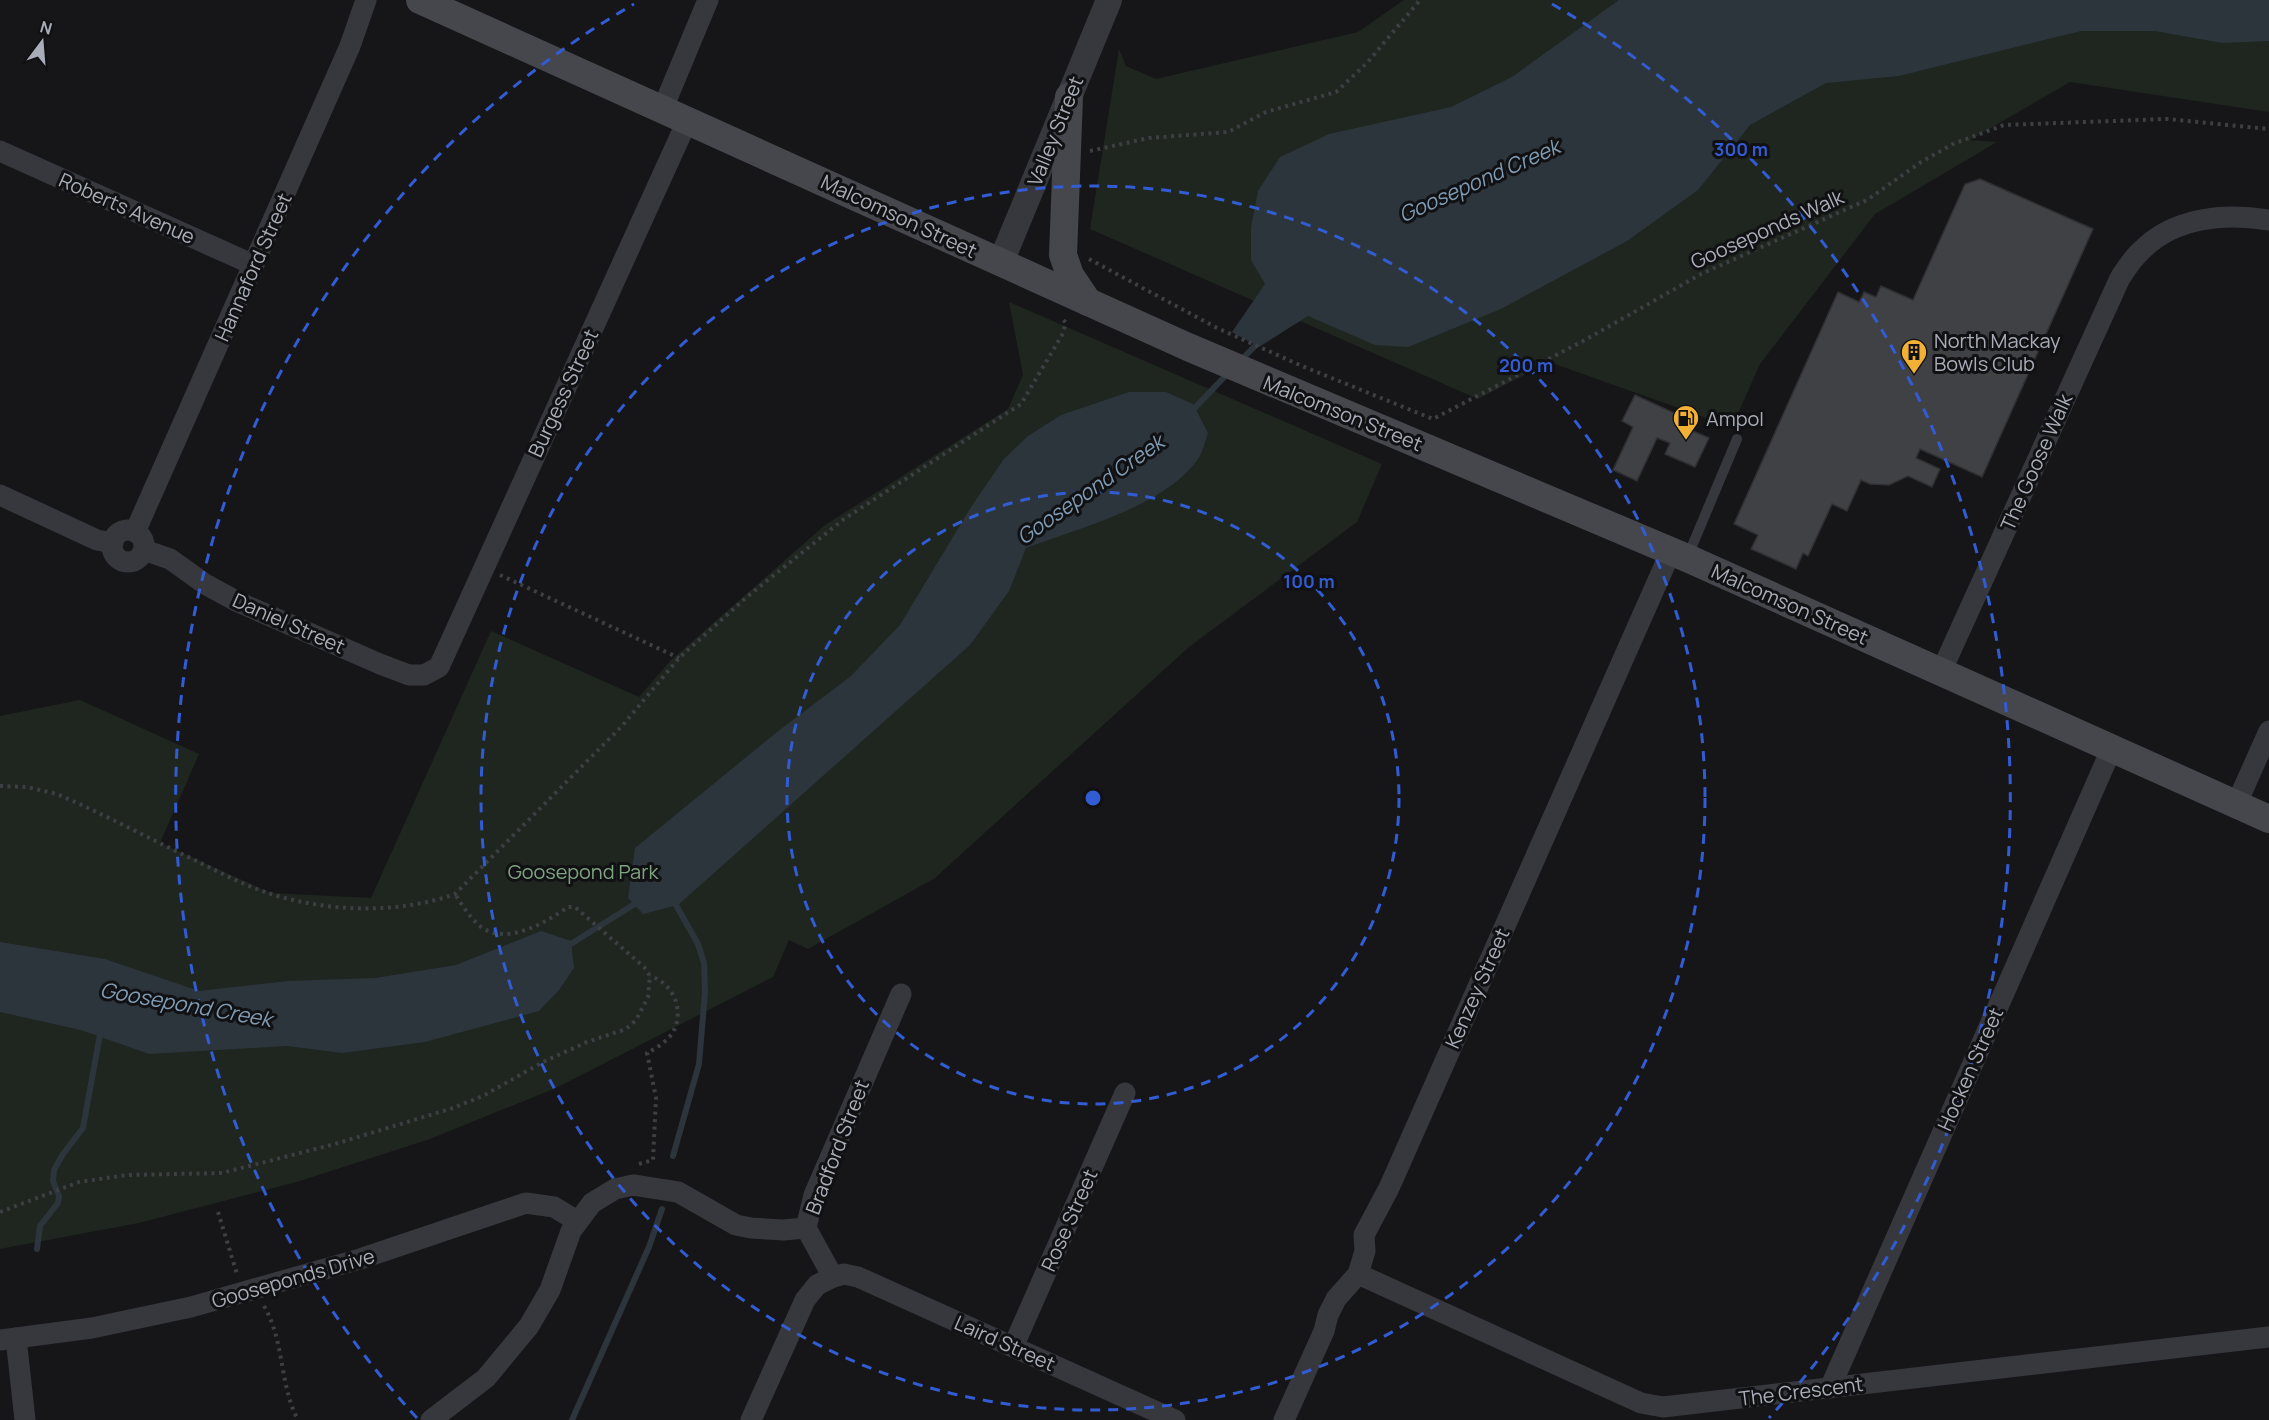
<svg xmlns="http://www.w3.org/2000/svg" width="2269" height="1420" font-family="Manrope,sans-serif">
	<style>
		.green { fill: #1e261f }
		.water { fill: #2c353c }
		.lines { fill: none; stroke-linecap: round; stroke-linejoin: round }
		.stream { stroke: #2c353c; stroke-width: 6 }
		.building { fill: #404145; stroke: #303034; stroke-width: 1.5 }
		.path { stroke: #3d3f44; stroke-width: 4; stroke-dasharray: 3 4.5; stroke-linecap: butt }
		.service { stroke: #37383d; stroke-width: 10 }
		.minor { stroke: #37383d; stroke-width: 21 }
		.tertiary { stroke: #37383d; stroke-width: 26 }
		.secondary { stroke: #45474d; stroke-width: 28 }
		.ring { fill: none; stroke: #325cd3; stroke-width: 3; stroke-dasharray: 10 8 }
		.labels { text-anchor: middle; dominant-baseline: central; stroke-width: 6; stroke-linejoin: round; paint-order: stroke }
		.street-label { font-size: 20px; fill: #a8adb8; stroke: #111113 }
		.poi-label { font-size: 20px; fill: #a8adb8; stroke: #111113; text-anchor: start }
		.park-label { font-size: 20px; fill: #7fa381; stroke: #111113 }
		.water-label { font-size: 21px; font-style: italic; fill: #7f9bb3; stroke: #111113 }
		.centre { fill: #325cd3; stroke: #111113; stroke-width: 3 }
		.ring-label { font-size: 18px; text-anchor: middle; font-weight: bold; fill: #325cd3; stroke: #111113; stroke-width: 6; stroke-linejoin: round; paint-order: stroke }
	</style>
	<rect width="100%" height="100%" fill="#161618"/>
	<g class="green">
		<polygon points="1404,0 2269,0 2269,112 2070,82 1970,140 1997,142 1875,214 1760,364 1732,427 1549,362 1478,399 1090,229 1119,49 1126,66 1156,79 1358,32"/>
		<polygon points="1009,302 1382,464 1357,522 1189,647 935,878 808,949 789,940 773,977 556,1088 430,1139 300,1181 139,1223 0,1249 0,716 80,700 199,754 160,843 271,893 371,898 491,631 639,697 671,660 825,525 1008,409 1023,375"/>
	</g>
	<g class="water">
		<polygon points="1619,0 2269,0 2269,41 2222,43 2155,31 2081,31 1899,76 1826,83 1750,125 1698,190 1627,241 1501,309 1408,347 1375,345 1308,316 1259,347 1232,332 1265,284 1251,260 1251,227 1258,191 1280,157 1329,134 1451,107 1512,77"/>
		<path d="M1129,392H1166L1193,404L1208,433C1205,441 1203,452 1198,459C1164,507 1079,528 1026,548L1009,591L970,645L678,905L643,914L628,898L635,848L777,732L851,676L900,625L971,507L1004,459L1028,436L1061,415Z"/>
		<polygon points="541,931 571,941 574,968 559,990 539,1011 425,1042 342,1053 287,1046 149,1054 81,1030 0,1012 0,942 105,959 199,991 288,981 375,978 456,965"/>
	</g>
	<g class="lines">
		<g class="stream">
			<polyline points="1241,360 1261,340"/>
			<polyline points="1191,412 1229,372"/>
			<polyline points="672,898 698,944 704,963 705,992 699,1064 673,1156"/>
			<polyline points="566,947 641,900"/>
			<polyline points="37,1249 40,1226 58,1203 59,1196 53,1181 54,1170 63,1154 83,1128 101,1029"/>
			<polyline points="572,1420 649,1247 662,1209"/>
		</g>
	</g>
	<g class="building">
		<polygon points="1980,179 2093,229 1982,477 1920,449 1916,458 1940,469 1932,487 1908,476 1889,485 1870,484 1861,480 1847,511 1832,504 1808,556 1803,553 1796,569 1751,549 1758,535 1734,524 1838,292 1859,302 1864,292 1876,297 1881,286 1913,300 1965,184"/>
		<polygon points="1635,395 1683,417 1679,425 1709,438 1695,467 1665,454 1670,443 1657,438 1637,481 1613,470 1633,427 1622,421"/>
	</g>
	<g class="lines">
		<g class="path">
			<polyline points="1090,151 1149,138 1228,132 1266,112 1336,92 1367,63 1420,0"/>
			<polyline points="1089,259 1217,328 1302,366 1433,419 1585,340 1701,274 1867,200 1921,162 1953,144 2004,125 2167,119 2269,129"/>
			<polyline points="500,575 679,658"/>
			<path d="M0,786L27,787L57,794C101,813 143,835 186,856C212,868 238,883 265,892C324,912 396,915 455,894L622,726L679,658L748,596L844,519L1021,404L1062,335L1066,323L1061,317"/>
			<path d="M639,1164L653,1160L656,1098L647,1053C656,1048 667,1042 673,1032C685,1010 673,983 650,976"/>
			<path d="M0,1212L79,1182L127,1175L222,1173L335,1144L453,1108L483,1096L543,1062L587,1042L626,1029L636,1020L648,997L650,976L644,967L575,907H568C546,922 508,946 481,927C470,918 462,905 455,894"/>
			<polyline points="218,1212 237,1274"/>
			<path d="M264,1306C285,1342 279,1384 298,1420"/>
		</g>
		<polyline class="service" points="1687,558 1737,439"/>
		<g class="minor">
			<polyline points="663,108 708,0"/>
			<polyline points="0,151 254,265"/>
			<polyline points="0,495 97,540 113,543"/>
			<circle cx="128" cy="546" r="16"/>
			<polyline points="135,532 350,46 366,0"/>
			<polyline points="144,550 170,559 205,584 238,602 380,664 409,675 424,675 439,667 688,119"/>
			<path d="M1941,672L2120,278C2126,269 2132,259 2140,252C2173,217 2224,213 2269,220"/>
			<polyline points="2236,805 2269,731"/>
			<polyline points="1358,1274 1641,1403 1663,1407 2269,1337"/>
			<polyline points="833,1277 844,1274 858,1277 1175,1420"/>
			<polyline points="16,1338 25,1420"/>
			<polyline points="0,1340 92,1328 191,1307 360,1259 526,1203 554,1207 577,1221"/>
			<polyline points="1013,1347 1125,1093"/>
			<polyline points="1830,1388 2111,750"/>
			<polyline points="431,1420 486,1378 529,1326 550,1290 571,1231 592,1203 615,1189 633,1185 678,1192 736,1225 751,1228 783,1230 806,1228"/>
			<polyline points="751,1420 805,1300 817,1285 833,1277 806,1228 814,1195 901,994"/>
			<polyline points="1284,1420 1324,1331 1328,1315 1336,1299 1358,1274 1365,1251 1364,1235 1389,1188 1671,551"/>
		</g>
		<polyline class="tertiary" points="1001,262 1109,0"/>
		<g class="secondary">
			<polyline points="420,0 1188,347 1687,558 2269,819"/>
			<polyline points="1069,97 1063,255 1070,275 1088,302"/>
		</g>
	</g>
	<g class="ring">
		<circle cx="1093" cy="798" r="306"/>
		<circle cx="1093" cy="798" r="612"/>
		<path d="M417 1418A917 917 0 0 1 634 4M1552 4A917 917 0 0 1 1769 1418"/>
	</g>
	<defs>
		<g id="building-pin" transform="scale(1.35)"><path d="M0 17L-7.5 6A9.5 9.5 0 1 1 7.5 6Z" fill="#f2b134" stroke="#111113"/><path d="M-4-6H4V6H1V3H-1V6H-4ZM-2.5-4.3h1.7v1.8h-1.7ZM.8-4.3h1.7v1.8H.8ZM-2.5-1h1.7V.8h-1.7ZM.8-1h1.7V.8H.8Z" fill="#111"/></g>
		<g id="fuel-pin" transform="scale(1.35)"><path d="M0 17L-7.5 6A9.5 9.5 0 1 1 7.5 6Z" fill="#f2b134" stroke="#111113"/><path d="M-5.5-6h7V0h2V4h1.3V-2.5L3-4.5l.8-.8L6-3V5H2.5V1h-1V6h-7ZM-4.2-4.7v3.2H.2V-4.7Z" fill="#111"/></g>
	</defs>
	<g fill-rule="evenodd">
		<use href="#building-pin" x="1914" y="352"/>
		<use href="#fuel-pin" x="1686" y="418"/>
	</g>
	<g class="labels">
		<g class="street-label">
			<text transform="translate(1055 131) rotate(-68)">Valley Street</text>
			<text transform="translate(127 208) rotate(24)">Roberts Avenue</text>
			<text transform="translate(899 216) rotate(25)">Malcomson Street</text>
			<text transform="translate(1767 229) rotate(-24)">Gooseponds Walk</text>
			<text transform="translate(253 267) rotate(-66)">Hannaford Street</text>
			<text transform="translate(563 393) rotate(-65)">Burgess Street</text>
			<text transform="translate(1343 413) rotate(22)">Malcomson Street</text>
			<text transform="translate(2036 462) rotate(-66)">The Goose Walk</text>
			<text transform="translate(1790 604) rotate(24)">Malcomson Street</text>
			<text transform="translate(289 623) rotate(24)">Daniel Street</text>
			<text transform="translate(1477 988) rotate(-66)">Kenzey Street</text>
			<text transform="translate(1970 1069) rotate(-66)">Hocken Street</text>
			<text transform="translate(837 1147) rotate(-69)">Bradford Street</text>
			<text transform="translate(1069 1220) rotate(-66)">Rose Street</text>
			<text transform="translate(293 1278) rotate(-16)">Gooseponds Drive</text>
			<text transform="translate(1005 1343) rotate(24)">Laird Street</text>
			<text transform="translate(1801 1391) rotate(-7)">The Crescent</text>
		</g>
		<g class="poi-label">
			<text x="1934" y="340">North Mackay<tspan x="1934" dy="23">Bowls Club</tspan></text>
			<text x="1706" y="418">Ampol</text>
		</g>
		<g class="park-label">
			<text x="583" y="871">Goosepond Park</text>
		</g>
		<g class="water-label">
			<text transform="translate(1479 180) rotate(-24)">Goosepond Creek</text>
			<text transform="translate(1090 489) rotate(-35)">Goosepond Creek</text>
			<text transform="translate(186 1004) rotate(10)">Goosepond Creek</text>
		</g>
	</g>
	<circle cx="1093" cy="798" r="9" class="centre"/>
	<g class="ring-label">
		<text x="1741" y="156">300 m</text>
		<text x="1526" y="372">200 m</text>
		<text x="1309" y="588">100 m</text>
	</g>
	<g transform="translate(42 42) rotate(16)" stroke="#111113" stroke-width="4.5" paint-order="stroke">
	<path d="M0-4.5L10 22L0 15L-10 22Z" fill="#a8adb8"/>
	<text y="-9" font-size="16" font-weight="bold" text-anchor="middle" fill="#a8adb8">N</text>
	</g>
</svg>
